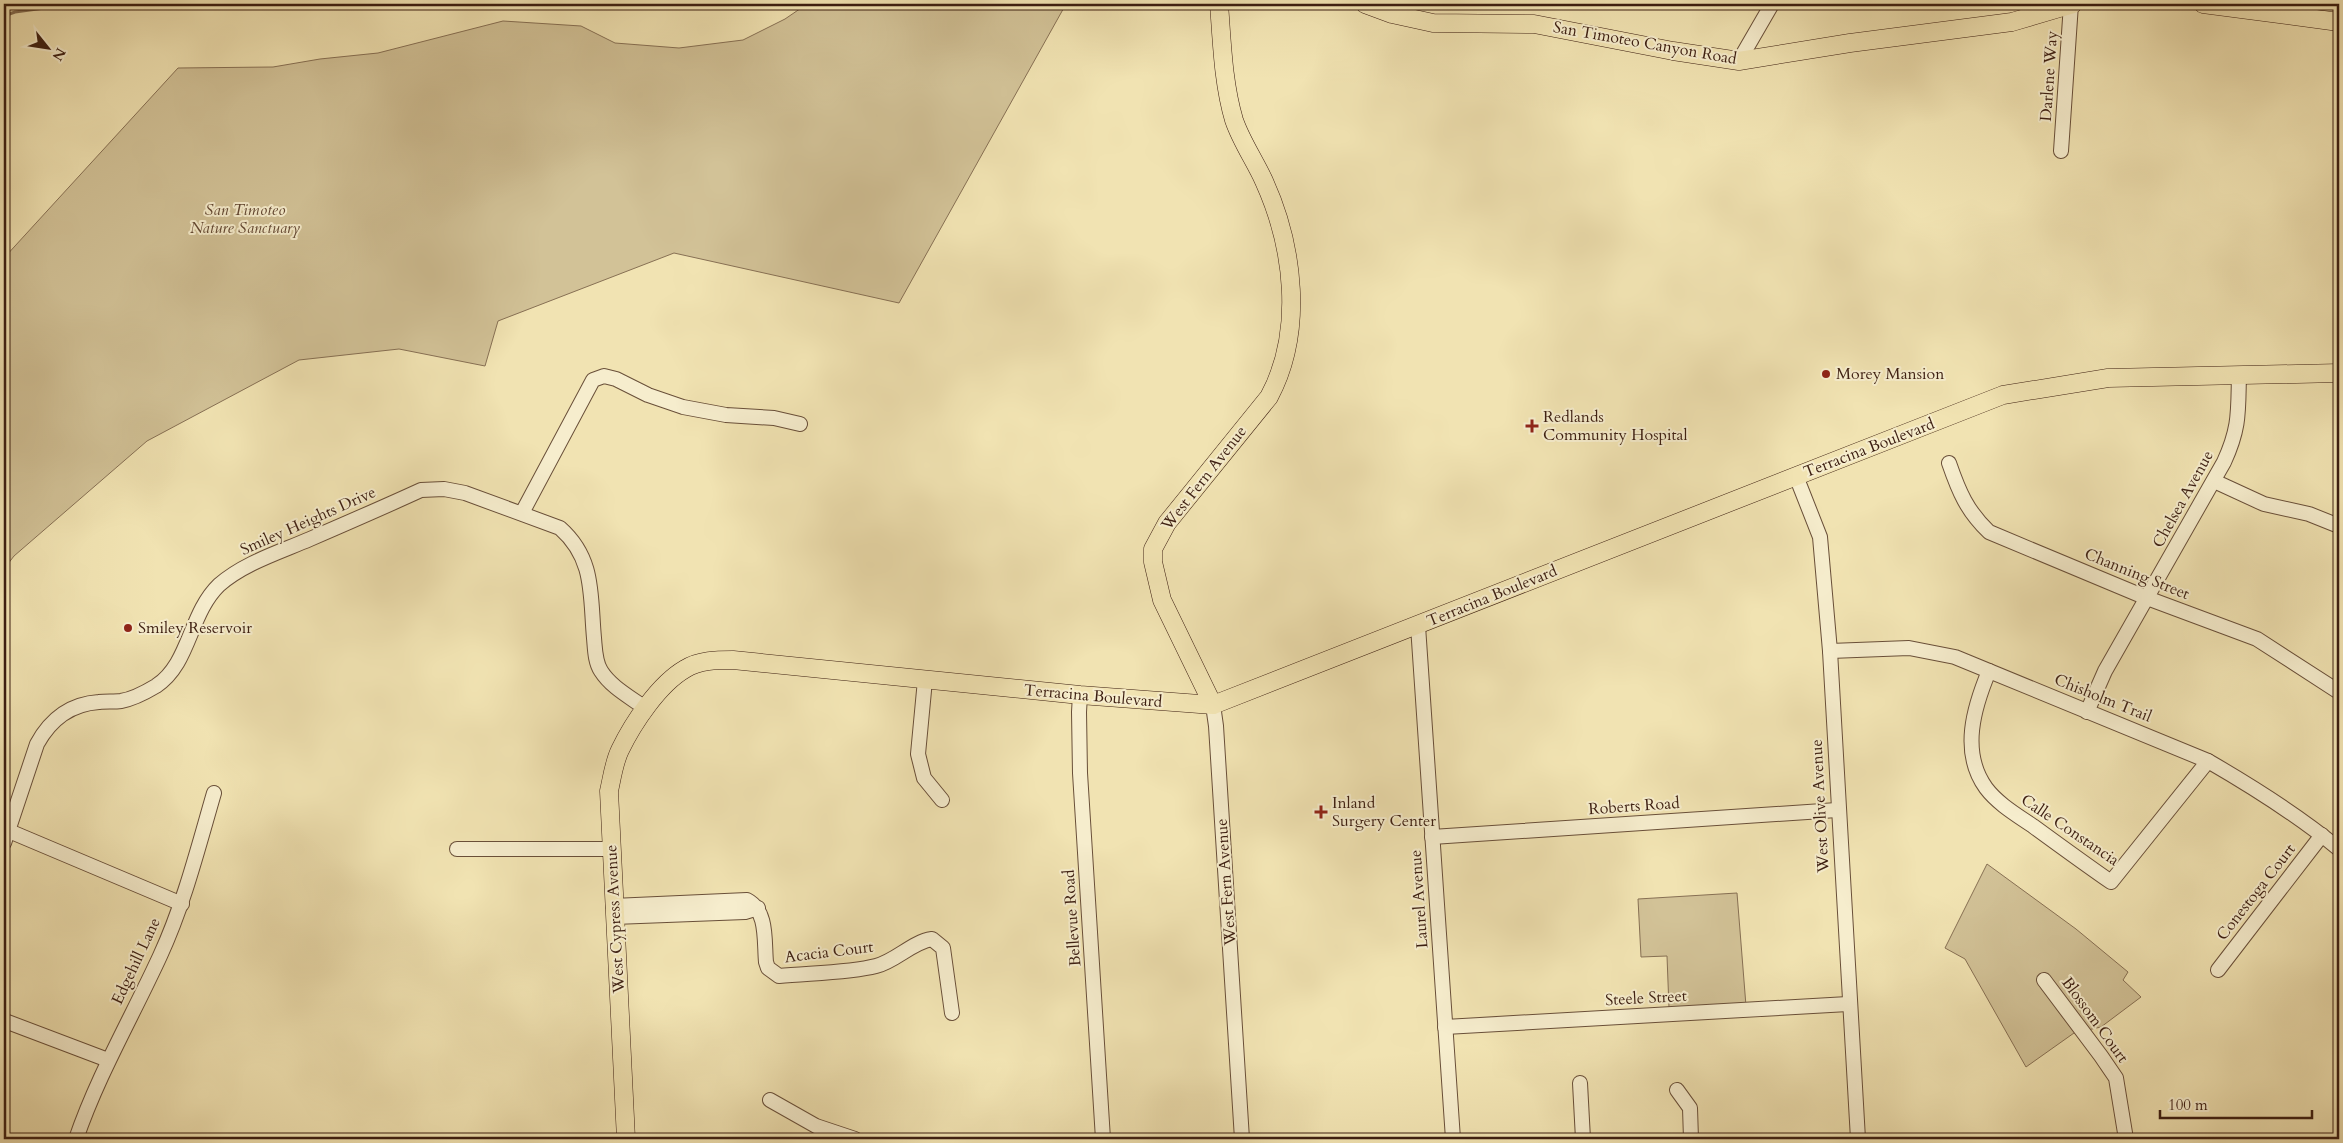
<svg xmlns="http://www.w3.org/2000/svg" width="2343" height="1143" font-family="Cardo,serif">
	<style>
		.green { fill: #d2c297; stroke: #877054 }
		.lines { fill: none; stroke-linecap: round; stroke-linejoin: round }
		.stream { stroke: #836c51; stroke-width: 3 }
		.minor-casing { stroke: #694f39; stroke-width: 16 }
		.major-casing { stroke: #3c1e11; stroke-width: 19 }
		.minor { stroke: #f6edcd; stroke-width: 14 }
		.major { stroke: #f1e3b2; stroke-width: 18 }
		.poi-dot { fill: #8f2418; stroke: #f6edcd; stroke-width: 2 }
		.labels { text-anchor: middle; dominant-baseline: central; stroke-width: 4; stroke-linejoin: round; paint-order: stroke }
		.street-label { font-size: 16px; fill: #3c1e11; stroke: #f6edcd }
		.park-label { font-size: 16px; font-style: italic; fill: #624732; stroke: #f6edcd }
		.poi-label { font-size: 16px; fill: #3c1e11; stroke: #f6edcd; text-anchor: start }
	</style>
	<rect width="100%" height="100%" fill="#f1e3b2"/>
	<filter id="stains"><feTurbulence type="fractalNoise" baseFrequency=".004" numOctaves="4"/><feColorMatrix values="0 0 0 0 .2 0 0 0 0 .09 0 0 0 0 .02 0 0 0 .5 -.17"/></filter>
	<radialGradient id="worn" r=".72"><stop offset=".6" stop-color="#630" stop-opacity="0"/><stop offset="1" stop-color="#630" stop-opacity=".3"/></radialGradient>
	<g class="green">
		<polygon points="807,4 1066,4 899,303 674,253 498,321 485,366 399,349 299,360 147,441 14,556 4,569 4,258 178,68 273,67 320,59 378,53 503,21 581,26 615,43 679,48 743,40 785,19"/>
		<polygon points="1987,864 2076,929 2128,972 2123,980 2141,997 2101,1027 2074,1033 2026,1067 1965,959 1945,948"/>
		<polygon points="1737,893 1746,1006 1669,1008 1667,956 1641,957 1638,899"/>
	</g>
	<g class="lines">
		<polyline class="stream" points="4,16 15,12 74,4"/>
		<g class="minor-casing">
			<g id="minor">
				<polyline points="1739,61 1772,4"/>
				<polyline points="2061,151 2071,4"/>
				<path d="M1949,463C1959,492 1967,511 1989,532L2147,598L2257,639L2339,692"/>
				<polyline points="1796,476 1820,537 1830,651 1858,1139"/>
				<polyline points="2214,481 2264,504 2309,514 2339,526"/>
				<polyline points="522,513 593,380 604,376 616,379 648,395 683,407 726,415 774,418 800,424"/>
				<polyline points="1418,626 1453,1139"/>
				<path d="M1830,651L1909,648L1955,657L2208,761C2253,787 2299,816 2339,849"/>
				<path d="M1989,671C1974,707 1960,752 1986,788C1998,804 2017,815 2033,826C2059,845 2085,864 2111,882L2208,761"/>
				<polyline points="925,680 918,754 924,778 942,800"/>
				<polyline points="1080,695 1079,712 1080,773 1103,1139"/>
				<polyline points="1213,705 1216,726 1242,1139"/>
				<path d="M2087,712L2105,671L2224,462C2240,427 2238,412 2239,374"/>
				<polyline points="9,831 182,904"/>
				<polyline points="1432,837 1837,810"/>
				<path d="M4,843L37,744C50,720 69,704 99,702C106,701 114,702 121,701C133,699 146,692 156,686C190,664 189,614 219,585C244,563 280,552 310,539C347,523 384,507 421,490L444,489L465,493L560,528C595,559 590,595 594,638C595,649 595,662 601,671C611,687 630,697 645,708"/>
				<polyline points="457,849 611,849"/>
				<path d="M613,906L747,900C768,911 764,941 766,962L768,968L779,976C808,973 849,973 876,966C896,961 912,942 932,939L943,948L952,1013"/>
				<polyline points="614,917 745,912 758,908"/>
				<polyline points="2218,970 2322,835"/>
				<polyline points="2044,980 2101,1056 2116,1078 2126,1139"/>
				<polyline points="5,1021 108,1060"/>
				<polyline points="1445,1027 1848,1004"/>
				<polyline points="1580,1083 1583,1139"/>
				<polyline points="1677,1090 1690,1108 1691,1139"/>
				<polyline points="770,1100 816,1126 855,1139"/>
				<path d="M76,1139C98,1075 132,1017 160,956C184,904 198,848 214,793"/>
			</g>
		</g>
		<g class="major-casing">
			<g id="major">
				<polyline points="1365,4 1392,14 1433,23 1534,24 1673,51 1739,61 1850,43 2012,22 2073,4"/>
				<polyline points="2203,4 2339,22"/>
				<path d="M1213,705L1162,600L1153,562V549L1167,523L1269,397C1304,332 1294,247 1264,181C1255,161 1241,141 1234,120C1223,83 1222,42 1219,4"/>
				<path d="M626,1139L609,791C612,778 614,762 620,750C633,723 659,684 685,669C699,660 717,660 733,660L1080,695L1213,705L2003,395L2108,378L2339,373"/>
			</g>
		</g>
		<use href="#minor" class="minor"/>
		<use href="#major" class="major"/>
	</g>
	<g class="poi-dot">
		<circle cx="1826" cy="374" r="5"/>
		<path d="M1529.5 418.5h5v5h5v5h-5v5h-5v-5h-5v-5h5z"/>
		<circle cx="128" cy="628" r="5"/>
		<path d="M1318.5 804.5h5v5h5v5h-5v5h-5v-5h-5v-5h5z"/>
	</g>
	<g class="labels">
		<g class="street-label">
			<text transform="translate(1645 43) rotate(10)">San Timoteo Canyon Road</text>
			<text transform="translate(2049 76) rotate(-86)">Darlene Way</text>
			<text transform="translate(1869 448) rotate(-21)">Terracina Boulevard</text>
			<text transform="translate(1204 478) rotate(-52)">West Fern Avenue</text>
			<text transform="translate(2183 499) rotate(-61)">Chelsea Avenue</text>
			<text transform="translate(308 521) rotate(-24)">Smiley Heights Drive</text>
			<text transform="translate(2137 574) rotate(22)">Channing Street</text>
			<text transform="translate(1492 596) rotate(-22)">Terracina Boulevard</text>
			<text transform="translate(1093 696) rotate(5)">Terracina Boulevard</text>
			<text transform="translate(2103 698) rotate(22)">Chisholm Trail</text>
			<text transform="translate(1634 806) rotate(-4)">Roberts Road</text>
			<text transform="translate(1820 806) rotate(-93)">West Olive Avenue</text>
			<text transform="translate(2070 830) rotate(34)">Calle Constancia</text>
			<text transform="translate(1226 882) rotate(-94)">West Fern Avenue</text>
			<text transform="translate(2256 892) rotate(-52)">Conestoga Court</text>
			<text transform="translate(1419 899) rotate(-94)">Laurel Avenue</text>
			<text transform="translate(1072 918) rotate(-94)">Bellevue Road</text>
			<text transform="translate(615 919) rotate(-93)">West Cypress Avenue</text>
			<text transform="translate(829 952) rotate(-7)">Acacia Court</text>
			<text transform="translate(136 961) rotate(-65)">Edgehill Lane</text>
			<text transform="translate(1646 998) rotate(-3)">Steele Street</text>
			<text transform="translate(2095 1020) rotate(54)">Blossom Court</text>
		</g>
		<g class="park-label">
			<text x="245" y="210">San Timoteo<tspan x="245" dy="18">Nature Sanctuary</tspan></text>
		</g>
		<g class="poi-label">
			<text x="1836" y="374">Morey Mansion</text>
			<text x="1543" y="417">Redlands<tspan x="1543" dy="18">Community Hospital</tspan></text>
			<text x="138" y="628">Smiley Reservoir</text>
			<text x="1332" y="803">Inland<tspan x="1332" dy="18">Surgery Center</tspan></text>
		</g>
	</g>
	<rect width="2343" height="1143" fill="none" stroke="#f1e3b2" stroke-width="20"/>
	<rect x="5" y="5" width="2333" height="1133" fill="none" stroke="#3c1e11" stroke-width="2.5"/>
	<rect x="10" y="10" width="2323" height="1123" fill="none" stroke="#3c1e11"/>
	<g transform="translate(48 48) rotate(120)" stroke="#f6edcd" stroke-width="4" paint-order="stroke">
	<path d="M0-4L9 19L0 12L-9 19Z" fill="#3c1e11"/>
	<text y="-8" font-size="14" font-weight="bold" text-anchor="middle" fill="#3c1e11">N</text>
	</g>
	<path d="M2160 1110v8h152v-8" fill="none" stroke="#3c1e11" stroke-width="2.5"/>
	<text x="2168" y="1110" font-size="15" fill="#3c1e11" stroke="#f6edcd" stroke-width="4" paint-order="stroke">100 m</text>
	<rect width="100%" height="100%" filter="url(#stains)"/>
	<rect width="100%" height="100%" fill="url(#worn)"/>
</svg>
